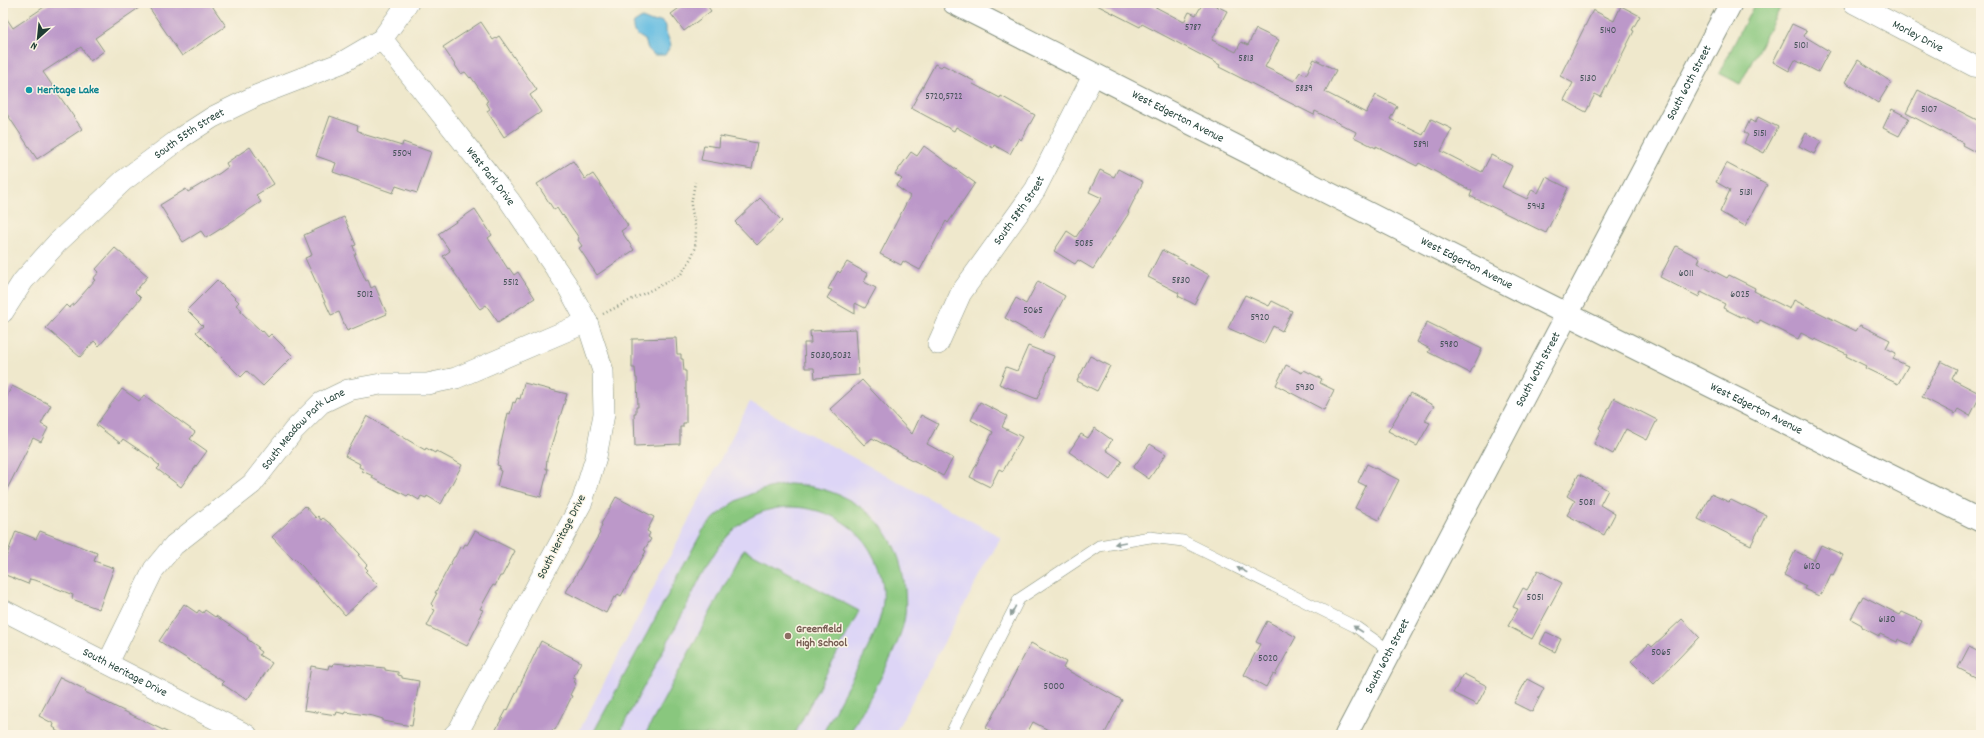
<svg xmlns="http://www.w3.org/2000/svg" width="1984" height="738" font-family="Dekko,sans-serif">
	<style>
		.built { fill: #ddd5f6 }
		.green { fill: #89c77e; stroke: #548259 }
		.water { fill: #64bce1; stroke: #427c8a }
		.building { fill: #bc98c9 }
		.lines { fill: none; stroke-linecap: round; stroke-linejoin: round }
		.service-casing { stroke: #879280; stroke-width: 12 }
		.minor-casing { stroke: #879280; stroke-width: 22 }
		.tertiary-casing { stroke: #879280; stroke-width: 24 }
		.path { stroke: #879280; stroke-width: 2.5; stroke-dasharray: 1 3; stroke-linecap: butt }
		.service { stroke: #fff; stroke-width: 11 }
		.minor { stroke: #fff; stroke-width: 21 }
		.tertiary { stroke: #fff; stroke-width: 22 }
		.oneway { fill: #8f9e9a }
		.culture-dot { fill: #0f9aa8; stroke: #fcf5e5; stroke-width: 1.5 }
		.education-dot { fill: #8d6e63; stroke: #fcf5e5; stroke-width: 1.5 }
		.labels { text-anchor: middle; dominant-baseline: central; stroke-width: 3; stroke-linejoin: round; paint-order: stroke }
		.number-label { font-size: 10px; fill: #465459 }
		.street-label { font-size: 12px; fill: #1f3d34; stroke: #fcf5e5 }
		.culture-label { font-size: 12px; font-weight: bold; fill: #0d838f; stroke: #fcf5e5; text-anchor: start }
		.education-label { font-size: 12px; font-weight: bold; fill: #785e54; stroke: #fcf5e5; text-anchor: start }
	</style>
	<rect width="100%" height="100%" fill="#fcf5e5"/>
	<filter id="ink" filterUnits="userSpaceOnUse"><feTurbulence type="fractalNoise" baseFrequency=".025" numOctaves="2"/><feDisplacementMap in="SourceGraphic" scale="8" xChannelSelector="R" yChannelSelector="G"/><feConvolveMatrix kernelMatrix="1 2 1 2 8 2 1 2 1" color-interpolation-filters="sRGB"/></filter>
	<filter id="wash" filterUnits="userSpaceOnUse"><feTurbulence type="fractalNoise" baseFrequency=".012" numOctaves="4" result="noise"/><feDisplacementMap in="SourceGraphic" scale="16" xChannelSelector="R" yChannelSelector="G"/><feGaussianBlur stdDeviation="0.9" result="paint"/><feColorMatrix in="noise" values="0 0 0 0 0 0 0 0 0 0 0 0 0 0 0 0 0 1.4 0 .05"/><feComposite in="paint" operator="in"/></filter>
	<g filter="url(#wash)">
		<rect width="100%" height="100%" fill="#efe8cc"/>
		<polygon class="built" points="750,402 1001,537 894,735 577,735"/>
		<g class="green">
			<polygon points="1755,3 1783,3 1740,84 1719,73"/>
			<path d="M789,484C848,487 896,520 904,581C906,596 907,614 902,629C892,663 866,703 849,735H822C833,714 844,692 856,671C878,628 897,597 870,550C859,531 841,518 821,512C794,503 763,506 741,524C712,546 698,584 682,615C661,655 639,695 618,735H592L703,530C729,501 751,490 789,484Z"/>
			<polygon points="744,549 859,611 794,735 645,735"/>
		</g>
		<path class="water" d="M642,18L652,22L661,21L666,26V32L671,45L665,55H654L648,49L645,40C638,35 630,33 634,23Z"/>
		<g id="blocks">
			<g class="building">
				<polygon points="50,3 210,3 226,26 182,56 146,3 95,38 104,51 90,61 81,47 43,72 82,129 37,159 3,108 3,13 13,28"/>
				<polygon points="686,3 705,3 711,11 684,31 671,14"/>
				<polygon points="1093,3 1148,3 1184,22 1189,12 1196,15 1203,3 1210,3 1227,11 1212,40 1236,52 1241,42 1248,45 1256,29 1279,40 1265,67 1294,81 1300,72 1306,75 1314,59 1336,70 1325,92 1366,113 1376,95 1397,106 1390,119 1423,135 1431,119 1452,129 1441,151 1482,172 1491,155 1512,166 1502,187 1527,199 1532,189 1538,193 1546,177 1568,188 1546,233 1470,196 1472,191 1419,163 1417,166 1376,146 1376,148 1354,137 1356,132 1315,111 1314,115 1219,67 1220,65 1142,24 1140,27"/>
				<polygon points="1621,6 1640,16 1632,30 1634,31 1601,97 1595,94 1586,112 1564,100 1573,83 1560,76 1593,10 1614,21"/>
				<polygon points="481,22 493,40 499,36 537,90 530,95 541,112 504,137 487,111 490,109 486,102 488,101 471,77 470,78 465,72 461,74 443,47"/>
				<polygon points="1792,24 1807,31 1804,36 1829,51 1818,72 1795,60 1789,71 1773,62"/>
				<polygon points="1858,60 1891,82 1878,103 1845,82"/>
				<polygon points="935,64 941,67 943,65 974,81 973,84 1000,98 1001,96 1035,115 1021,140 1019,138 1010,154 994,145 993,148 956,127 954,131 911,108"/>
				<polygon points="1918,90 1981,122 1981,155 1962,145 1963,143 1906,113"/>
				<polygon points="1892,109 1909,118 1899,136 1883,128"/>
				<polygon points="330,116 358,126 357,130 366,135 402,146 403,142 431,152 417,193 396,186 393,193 333,172 336,163 316,156"/>
				<polygon points="1758,117 1778,127 1764,153 1744,143 1748,135 1744,132 1750,120 1755,123"/>
				<polygon points="1806,133 1821,141 1814,154 1799,146"/>
				<polygon points="720,136 757,143 752,169 701,160 704,145 719,147"/>
				<polygon points="924,146 975,183 948,223 946,221 920,270 903,261 901,265 880,254 910,196 896,186 902,179 895,174 911,152 917,156"/>
				<polygon points="250,147 274,184 256,195 261,202 225,226 206,238 201,231 183,242 160,205 186,189 188,192 220,173 228,167 226,163"/>
				<polygon points="573,161 585,179 593,174 600,184 627,224 628,226 621,231 634,250 597,275 579,248 582,246 578,240 579,238 563,215 562,216 557,208 554,210 537,184"/>
				<polygon points="1726,163 1767,185 1745,226 1720,212 1730,190 1716,182"/>
				<polygon points="1118,169 1143,182 1128,212 1129,213 1093,269 1078,260 1075,264 1054,251 1067,231 1076,237 1102,198 1089,192 1100,170 1114,177"/>
				<polygon points="760,198 782,221 757,245 735,222"/>
				<polygon points="475,209 492,235 488,238 508,269 509,268 514,275 518,272 535,298 498,322 486,305 480,309 478,307 443,256 450,251 438,234"/>
				<polygon points="344,217 356,245 353,246 356,254 354,254 366,281 368,280 371,288 375,286 387,314 347,331 339,312 331,315 305,258 312,255 304,235"/>
				<polygon points="1676,246 1700,258 1698,263 1727,278 1729,275 1755,288 1754,291 1790,309 1794,300 1856,331 1860,325 1890,340 1886,348 1896,353 1893,359 1908,366 1898,384 1865,368 1866,366 1846,356 1847,354 1815,339 1815,340 1801,333 1798,339 1760,320 1758,324 1742,316 1741,317 1723,308 1725,304 1701,292 1699,297 1660,277"/>
				<polygon points="115,248 148,276 135,292 141,298 99,346 94,341 80,357 46,328 66,305 69,308 75,303 95,280 93,279 99,272 96,269"/>
				<polygon points="1162,250 1209,275 1194,304 1178,296 1179,293 1148,277"/>
				<polygon points="847,262 868,274 864,282 876,288 865,308 855,303 855,314 827,298 832,290 828,289 838,271 840,273"/>
				<polygon points="217,280 239,302 236,305 242,310 240,311 262,332 263,331 268,337 271,334 293,356 263,386 247,371 241,377 196,332 203,326 187,310"/>
				<polygon points="1038,281 1065,296 1042,339 1005,318 1016,298 1026,304"/>
				<polygon points="1245,295 1269,306 1272,301 1292,311 1282,331 1273,326 1264,344 1228,328"/>
				<polygon points="1427,322 1482,349 1470,373 1428,352 1430,349 1417,342"/>
				<polygon points="856,329 859,375 815,378 814,368 805,368 804,343 811,343 810,331"/>
				<polygon points="676,338 677,354 681,354 681,359 683,359 684,371 686,371 686,423 683,423 683,427 680,427 680,444 635,446 634,413 636,413 636,407 638,407 637,378 636,378 635,368 632,368 632,339"/>
				<polygon points="1028,346 1054,356 1037,399 999,384 1006,367 1017,371"/>
				<polygon points="1090,356 1110,366 1097,391 1077,381"/>
				<polygon points="1941,361 1957,369 1952,379 1981,394 1970,416 1958,409 1955,414 1922,397"/>
				<polygon points="1286,365 1302,373 1304,370 1322,379 1320,383 1334,390 1324,410 1276,385"/>
				<polygon points="862,380 912,434 921,415 938,424 927,444 953,458 943,476 872,438 864,445 830,409"/>
				<polygon points="524,383 567,394 547,459 546,469 548,469 541,497 497,486 501,471 499,470 500,466 497,465 500,452 499,452 508,413 510,414 513,402 515,403 517,398 520,399"/>
				<polygon points="12,386 51,405 41,424 48,428 41,442 33,438 3,497 3,404"/>
				<polygon points="122,389 139,401 144,395 177,419 195,432 190,439 207,451 181,487 157,469 160,466 154,461 154,460 123,439 120,443 96,425"/>
				<polygon points="1411,393 1434,406 1425,421 1430,423 1417,446 1388,431"/>
				<polygon points="1614,398 1657,420 1647,440 1626,429 1613,454 1594,444 1601,430 1599,428"/>
				<polygon points="980,402 1007,416 1002,427 1022,437 1003,471 999,469 990,487 970,477 993,432 971,420"/>
				<polygon points="367,416 425,450 426,448 435,453 436,451 462,465 441,504 427,496 426,498 421,496 419,500 409,494 407,496 372,478 373,476 362,471 363,469 359,467 360,464 345,456"/>
				<polygon points="1095,428 1112,440 1106,450 1122,461 1110,480 1069,452 1081,434 1088,438"/>
				<polygon points="1150,444 1166,454 1149,479 1133,468"/>
				<polygon points="1367,464 1399,480 1379,520 1355,508 1366,486 1358,482"/>
				<polygon points="1579,474 1608,490 1600,505 1615,514 1604,535 1567,515 1575,501 1567,496"/>
				<polygon points="1711,494 1729,502 1731,500 1743,506 1744,505 1766,515 1751,545 1698,519"/>
				<polygon points="616,497 654,517 647,531 650,533 648,537 651,539 644,550 646,551 621,596 618,594 616,598 614,597 606,613 566,592 600,533 599,532 602,525 601,524"/>
				<polygon points="305,506 316,518 318,516 321,520 323,518 332,525 360,554 358,555 367,565 365,567 368,570 366,572 378,585 345,615 301,565 294,558 293,559 272,537"/>
				<polygon points="16,531 36,539 40,531 97,553 94,561 114,568 99,609 72,599 73,595 38,581 30,579 28,584 3,574 3,565"/>
				<polygon points="475,531 515,551 502,576 500,576 495,586 493,585 480,609 483,610 478,619 480,620 467,646 427,626 435,610 432,609 433,606 431,604 437,593 435,593 454,557 455,557 460,547 463,548 465,544 467,545"/>
				<polygon points="1821,545 1843,555 1833,575 1831,574 1822,594 1820,593 1819,596 1804,589 1806,586 1784,575 1795,551 1814,560"/>
				<polygon points="1538,570 1562,583 1532,639 1508,626 1518,609 1513,607 1523,588 1527,590"/>
				<polygon points="1863,596 1900,615 1902,612 1922,621 1911,645 1898,639 1897,642 1880,634 1879,636 1861,627 1862,625 1851,619"/>
				<polygon points="184,604 197,613 199,610 203,613 205,610 215,617 216,616 248,638 247,639 258,647 257,649 261,652 259,655 272,663 247,700 222,684 224,682 159,641"/>
				<polygon points="1682,619 1699,637 1654,684 1631,661 1649,644 1652,647"/>
				<polygon points="1267,621 1296,637 1275,675 1273,674 1266,687 1244,675 1260,644 1256,642"/>
				<polygon points="1546,632 1561,639 1555,652 1540,644"/>
				<polygon points="541,641 581,662 573,677 576,678 574,682 576,683 570,695 572,696 555,730 553,729 550,735 493,735 507,709 508,710"/>
				<polygon points="1031,643 1066,662 1063,668 1122,700 1104,735 1058,735 1033,722 1026,735 998,735 986,728"/>
				<polygon points="1969,647 1981,653 1981,680 1958,668"/>
				<polygon points="334,663 385,668 385,670 398,672 398,675 402,676 402,678 419,681 412,726 383,721 383,719 373,716 346,712 345,714 337,712 336,715 304,710 311,666 328,669 329,665 333,666"/>
				<polygon points="1464,674 1487,686 1477,705 1453,693"/>
				<polygon points="60,677 86,690 85,692 173,735 64,735 55,730 56,729 53,727 54,724 39,716"/>
				<polygon points="1527,679 1544,688 1532,712 1514,703"/>
			</g>
		</g>
	</g>
	<g filter="url(#ink)">
		<use href="#blocks" fill-opacity="0" stroke="#879280" stroke-width="1"/>
		<g class="lines">
			<g class="service-casing">
				<polyline id="service" points="950,735 1019,599 1099,546 1150,537 1183,541 1356,627 1390,651"/>
			</g>
			<g class="minor-casing">
				<g id="minor">
					<path id="s1" d="M1854,3L1974,66L1981,67"/>
					<path id="s2" d="M382,39L509,200L567,285L587,322L603,371L604,414L596,457L582,502L459,730L454,735"/>
					<path id="s3" d="M3,312L23,281L57,243L123,181L182,137L213,117L258,95L341,63L382,39L408,3"/>
					<path id="s4" d="M938,344L961,293L1035,190L1094,74"/>
					<path id="s5" d="M3,610L247,735"/>
					<path id="s6" d="M108,663L154,569L174,545L252,484L294,430L321,403L348,390L381,384H427L456,378L587,322"/>
				</g>
			</g>
			<g class="tertiary-casing">
				<g id="tertiary">
					<path id="s7" d="M954,3L1537,299L1981,521"/>
					<path id="s8" d="M1346,735L1731,3"/>
				</g>
			</g>
			<polyline class="path" points="603,314 667,282 681,274 689,262 695,249 696,231 691,205 695,182"/>
			<use href="#service" class="service"/>
			<use href="#minor" class="minor"/>
			<use href="#tertiary" class="tertiary"/>
		</g>
		<defs><path id="oneway-solid" d="M-6-.8H1V-3.2L6.5 0L1 3.2V.8H-6Z"/></defs>
		<g class="oneway">
			<use href="#oneway-solid" transform="translate(1120 543) rotate(170)"/>
			<use href="#oneway-solid" transform="translate(1242 570) rotate(-153)"/>
			<use href="#oneway-solid" transform="translate(1013 611) rotate(117)"/>
			<use href="#oneway-solid" transform="translate(1358 629) rotate(-147)"/>
		</g>
	</g>
	<circle class="culture-dot" cx="29" cy="90" r="4"/>
	<circle class="education-dot" cx="788" cy="636" r="4"/>
	<g class="labels">
		<g class="number-label">
			<text x="1193" y="28">5787</text>
			<text x="1608" y="31">5140</text>
			<text x="1801" y="46">5101</text>
			<text x="1246" y="59">5813</text>
			<text x="1588" y="79">5130</text>
			<text x="1304" y="89">5839</text>
			<text x="944" y="97">5720,5722</text>
			<text x="1929" y="110">5107</text>
			<text x="1760" y="134">5151</text>
			<text x="1421" y="145">5891</text>
			<text x="402" y="154">5504</text>
			<text x="1746" y="193">5131</text>
			<text x="1536" y="207">5943</text>
			<text x="1084" y="244">5085</text>
			<text x="1686" y="274">6011</text>
			<text x="1181" y="281">5830</text>
			<text x="511" y="283">5512</text>
			<text x="365" y="295">5012</text>
			<text x="1740" y="295">6025</text>
			<text x="1033" y="311">5065</text>
			<text x="1260" y="318">5920</text>
			<text x="1449" y="345">5980</text>
			<text x="831" y="356">5030,5032</text>
			<text x="1305" y="388">5930</text>
			<text x="1587" y="503">5081</text>
			<text x="1812" y="567">6120</text>
			<text x="1535" y="598">5051</text>
			<text x="1887" y="620">6130</text>
			<text x="1661" y="653">5065</text>
			<text x="1268" y="659">5020</text>
			<text x="1054" y="687">5000</text>
		</g>
		<g class="street-label">
			<text stroke="none"><textPath href="#s1" startOffset="72">Morley Drive</textPath></text>
			<text stroke="none"><textPath href="#s8" startOffset="737">South 60th Street</textPath></text>
			<text stroke="none"><textPath href="#s7" startOffset="251">West Edgerton Avenue</textPath></text>
			<text stroke="none"><textPath href="#s3" startOffset="260">South 55th Street</textPath></text>
			<text stroke="none"><textPath href="#s2" startOffset="175">West Park Drive</textPath></text>
			<text stroke="none"><textPath href="#s4" startOffset="157">South 58th Street</textPath></text>
			<text stroke="none"><textPath href="#s7" startOffset="575">West Edgerton Avenue</textPath></text>
			<text stroke="none"><textPath href="#s8" startOffset="413">South 60th Street</textPath></text>
			<text stroke="none"><textPath href="#s7" startOffset="899">West Edgerton Avenue</textPath></text>
			<text stroke="none"><textPath href="#s6" startOffset="311">South Meadow Park Lane</textPath></text>
			<text transform="translate(562 537) rotate(-63)">South Heritage Drive</text>
			<text stroke="none"><textPath href="#s8" startOffset="89">South 60th Street</textPath></text>
			<text stroke="none"><textPath href="#s5" startOffset="137">South Heritage Drive</textPath></text>
		</g>
		<g class="culture-label">
			<text x="37" y="90">Heritage Lake</text>
		</g>
		<g class="education-label">
			<text x="796" y="629">Greenfield<tspan x="796" dy="14">High School</tspan></text>
		</g>
	</g>
	<rect width="1984" height="738" fill="none" stroke="#fcf5e5" stroke-width="16"/>
	<g transform="translate(38 38) rotate(207)" stroke="#fcf5e5" stroke-width="3" paint-order="stroke">
	<path d="M0-3L7 15L0 10L-7 15Z" fill="#1f3d34"/>
	<text y="-6" font-size="11" font-weight="bold" text-anchor="middle" fill="#1f3d34">N</text>
	</g>
</svg>
